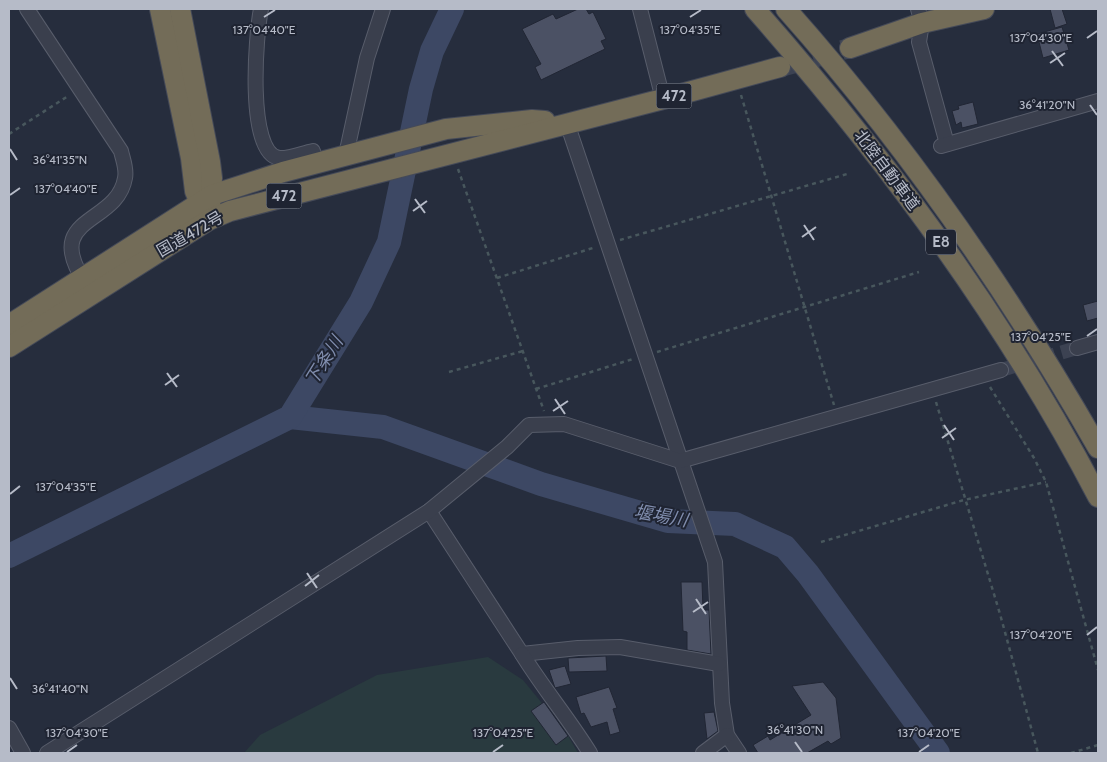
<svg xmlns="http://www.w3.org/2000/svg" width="1107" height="762" font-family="Cabin,'Noto Sans JP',sans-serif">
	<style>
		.green { fill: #293a3f }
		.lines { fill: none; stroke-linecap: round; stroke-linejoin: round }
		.river { stroke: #3d4864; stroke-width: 24 }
		.building { fill: #4b5164; stroke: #212634 }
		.minor-tunnel { stroke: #3c4252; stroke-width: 14; stroke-dasharray: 14 7; stroke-linecap: butt }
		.highway-tunnel { stroke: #3c4252; stroke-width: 20; stroke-dasharray: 20 10; stroke-linecap: butt }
		.minor-casing { stroke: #585d6b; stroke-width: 16 }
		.highway-casing { stroke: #454a58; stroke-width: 22 }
		.path { stroke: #48575d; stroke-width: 2.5; stroke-dasharray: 4 4; stroke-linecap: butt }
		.minor { stroke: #3a3f4d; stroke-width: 14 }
		.highway { stroke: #736c58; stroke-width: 20 }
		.ticks { fill: none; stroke: #b6bbc8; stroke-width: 2 }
		.labels { text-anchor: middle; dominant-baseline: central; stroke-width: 4; stroke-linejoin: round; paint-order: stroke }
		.shield { fill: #1f2432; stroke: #898e9b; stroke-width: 1 }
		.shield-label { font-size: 15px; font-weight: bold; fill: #b6bbc8 }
		.street-label { font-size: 16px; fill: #b6bbc8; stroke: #1f2432 }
		.water-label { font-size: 18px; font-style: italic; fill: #808dad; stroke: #1f2432 }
		.ticks-label { font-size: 12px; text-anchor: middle; fill: #b6bbc8; stroke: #1f2432; stroke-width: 4; stroke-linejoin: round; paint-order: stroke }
	</style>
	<rect width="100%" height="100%" fill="#262d3d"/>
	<polygon class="green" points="488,657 523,680 567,734 578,753 244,753 260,735 377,675"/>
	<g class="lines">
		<g class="river">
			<polyline points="290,417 383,427 541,484 668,521 735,524 785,547 808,574 938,753"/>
			<polyline points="9,556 290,417 361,302 389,242 421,89 432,51 452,9"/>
		</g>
	</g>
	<g class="building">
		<polygon points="578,9 586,9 589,14 593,12 606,39 601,41 605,49 541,80 535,67 541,64 522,29 553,14 556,19"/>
		<polygon points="1050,9 1062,9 1067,24 1055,28"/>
		<polygon points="1062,27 1069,50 1043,58 1037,34"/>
		<polygon points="973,102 978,124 962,128 961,122 956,125 952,111 959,109 958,106"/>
		<polygon points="1098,301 1098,318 1087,321 1083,305"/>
		<polygon points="681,582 702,582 703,610 709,610 711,654 687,650 687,632 683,631"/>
		<polygon points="606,656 607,671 569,672 568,658"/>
		<polygon points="565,666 571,684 555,688 549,670"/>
		<polygon points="823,682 836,698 841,738 831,744 828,741 807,753 758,753 753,745 768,736 770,740 811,715 792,686"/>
		<polygon points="609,687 617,708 613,709 620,732 610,735 607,722 591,727 584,713 581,714 576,697"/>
		<polygon points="544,702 568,736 556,745 531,711"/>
		<polygon points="714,712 718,731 707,739 704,713"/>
	</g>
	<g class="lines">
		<polyline class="minor-tunnel" points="1001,370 1077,348"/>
		<polyline class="highway-tunnel" points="784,66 850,48"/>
		<g class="minor-casing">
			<g id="minor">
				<path d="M27,9L121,151C123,160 127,169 125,178C117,226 40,215 86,284"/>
				<path d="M261,9C256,33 246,153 279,158C288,159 303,153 313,151L315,163"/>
				<polyline points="640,9 663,99"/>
				<polyline points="918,9 922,23 919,42 947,144"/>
				<polyline points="567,123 715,562 722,703 727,735 739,753"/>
				<polyline points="941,146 1098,101"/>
				<polyline points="346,155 367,58 383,9"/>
				<polyline points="1077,348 1098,342"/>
				<polyline points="429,511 522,654 578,648 620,647 719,664"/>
				<path d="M522,654C543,688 569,719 590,753"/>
				<polyline points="9,728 23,753"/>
				<polyline points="47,753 429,511 507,447 529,425 564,424 680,461 1001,370"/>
				<polyline points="703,753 727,735"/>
			</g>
		</g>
		<g class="highway-casing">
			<g id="highway">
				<polyline points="160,9 191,158 195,191 205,214"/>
				<polyline points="180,9 210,162 212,178 210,208"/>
				<path d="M755,9C886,158 1006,320 1098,497"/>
				<path d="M786,9C906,144 1008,291 1098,448"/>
				<polyline points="850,48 922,23 984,9"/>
				<polyline points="9,325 212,195 283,172 446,129 532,120 545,121"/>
				<polyline points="9,347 209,220 230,211 663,99 780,67"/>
			</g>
		</g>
		<g class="path">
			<polyline points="741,95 834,405"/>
			<polyline points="9,134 68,96"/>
			<polyline points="458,169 544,411"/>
			<polyline points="620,240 847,174"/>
			<polyline points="497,278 596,247"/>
			<polyline points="657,352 919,272"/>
			<polyline points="449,372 523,351"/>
			<polyline points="990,387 1034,458 1046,482 1098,670"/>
			<polyline points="536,389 633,359"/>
			<polyline points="936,402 1000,614 1038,753"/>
			<polyline points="821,542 964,500 1046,482"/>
			<polyline points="1071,753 1098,745"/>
		</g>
		<use href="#minor" class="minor"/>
		<use href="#highway" class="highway"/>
	</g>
	<path class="ticks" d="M264,17L275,10M690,17L701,10M1087,38L1097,31M1052,51L1063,66M1050,63L1065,53M1090,105L1097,115M10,149L17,160M10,195L20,188M415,199L425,213M413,211L427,201M804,225L814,240M802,237L816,227M1087,336L1097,329M167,373L177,387M165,385L179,375M555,399L565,414M553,411L568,401M944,425L954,440M942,438L956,428M10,494L20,486M307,573L317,588M305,586L319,575M696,599L706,614M693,612L708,602M1087,635L1097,627M10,678L17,689M795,742L802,752M67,752L77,745M493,752L503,745M919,752L929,745"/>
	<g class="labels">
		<g class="shield">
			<rect x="656.5" y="83.5" width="35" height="25" rx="4"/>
			<rect x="266.5" y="183.5" width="35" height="25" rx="4"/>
			<rect x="926" y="229.5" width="30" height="25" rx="4"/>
		</g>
		<g class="shield-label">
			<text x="674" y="96">472</text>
			<text x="284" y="196">472</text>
			<text x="941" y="242">E8</text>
		</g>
		<g class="street-label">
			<text transform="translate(887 170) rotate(53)">北陸自動車道</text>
			<text transform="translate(190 234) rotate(-30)">国道472号</text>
		</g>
		<g class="water-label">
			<text transform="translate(324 361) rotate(-58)">下条川</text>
			<text transform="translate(661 516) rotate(10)">堰場川</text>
		</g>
	</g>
	<g class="ticks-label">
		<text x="264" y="34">137°04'40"E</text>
		<text x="690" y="34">137°04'35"E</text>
		<text x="1041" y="42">137°04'30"E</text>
		<text x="1047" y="109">36°41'20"N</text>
		<text x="60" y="164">36°41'35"N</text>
		<text x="66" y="193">137°04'40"E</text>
		<text x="1041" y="341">137°04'25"E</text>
		<text x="66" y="491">137°04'35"E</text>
		<text x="1041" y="639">137°04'20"E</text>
		<text x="60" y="693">36°41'40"N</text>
		<text x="795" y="734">36°41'30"N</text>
		<text x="77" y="737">137°04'30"E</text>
		<text x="503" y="737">137°04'25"E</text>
		<text x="929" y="737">137°04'20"E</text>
	</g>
	<rect width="1107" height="762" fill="none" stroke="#b6bbc8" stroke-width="20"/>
</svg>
